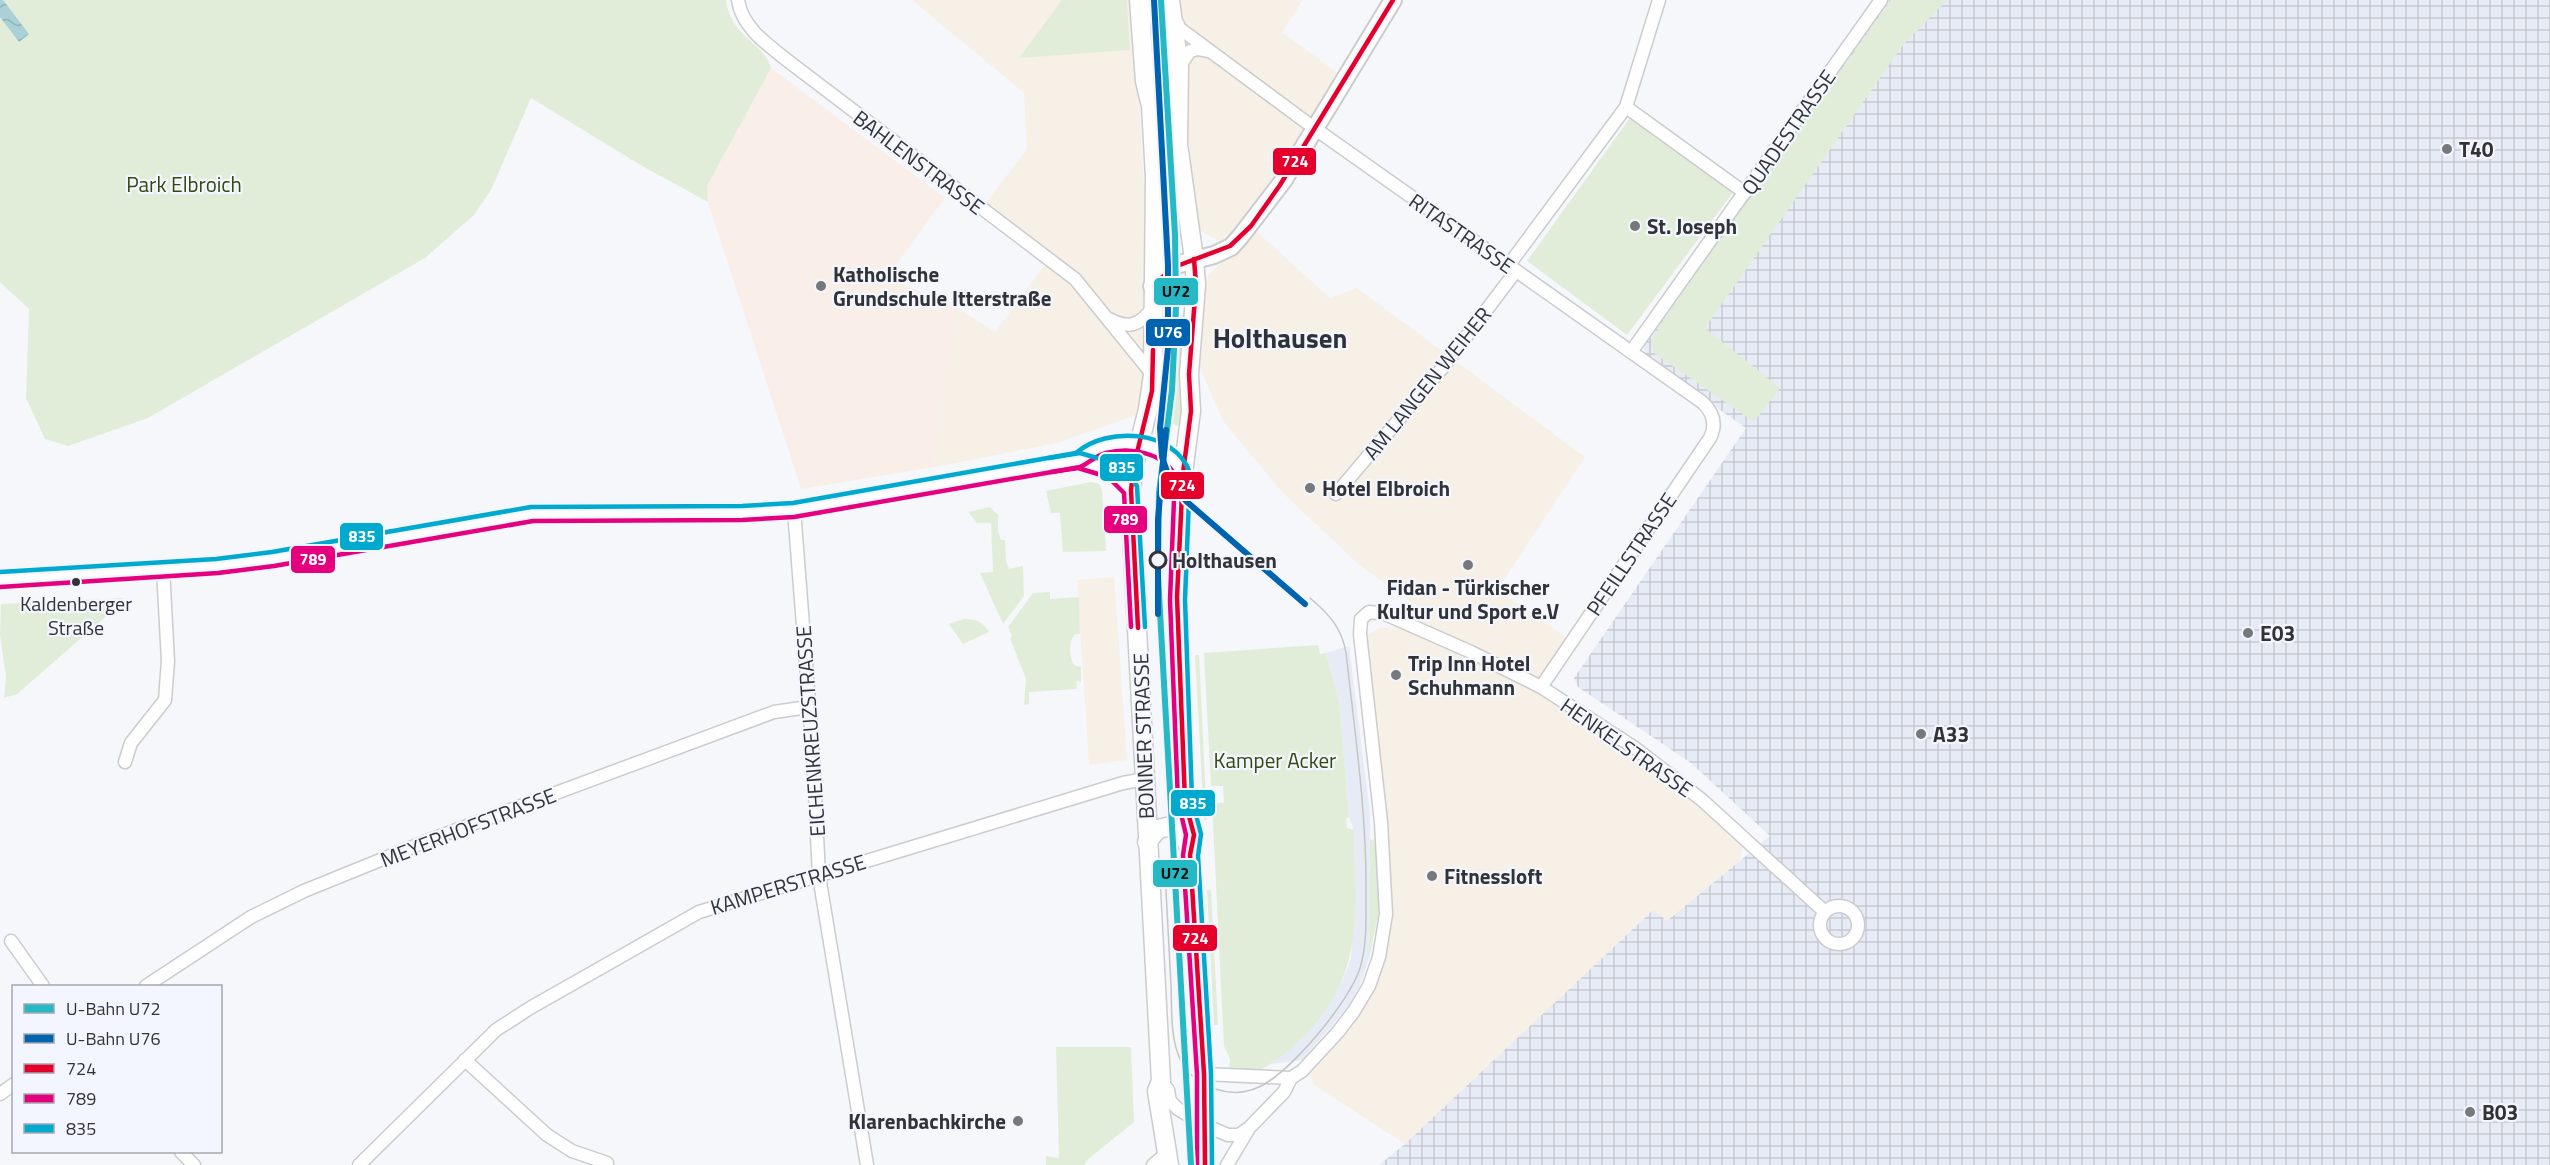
<svg xmlns="http://www.w3.org/2000/svg" width="2550" height="1165" font-family="'Titillium Web',sans-serif">
	<style>
		.commercial { fill: #f7f0e7 }
		.industrial { fill: url(#industrial-grid) }
		.education { fill: #f9efe8 }
		.built { fill: #e7ebf5 }
		.green { fill: #e2edd9 }
		.water { fill: url(#water-waves) }
		.lines { fill: none; stroke-linecap: round; stroke-linejoin: round }
		.minor-casing { stroke: #cbccce; stroke-width: 15 }
		.tertiary-casing { stroke: #cbccce; stroke-width: 20 }
		.secondary-casing { stroke: #cbccce; stroke-width: 21 }
		.minor { stroke: #fefefe; stroke-width: 12 }
		.tertiary { stroke: #fefefe; stroke-width: 16 }
		.secondary { stroke: #fefefe; stroke-width: 18 }
		.tram { stroke: #c5c5c5; stroke-width: 1.5 }
		.bus-1-casing { stroke: #f3f6fe; stroke-width: 9 }
		.bus-2-casing { stroke: #f3f6fe; stroke-width: 9 }
		.bus-3-casing { stroke: #f3f6fe; stroke-width: 9 }
		.bus-1 { stroke: #e4002b; stroke-width: 4.5 }
		.bus-2 { stroke: #e5007d; stroke-width: 4.5 }
		.bus-3 { stroke: #00a9ce; stroke-width: 4.5 }
		.metro-1-casing { stroke: #f3f6fe; stroke-width: 10 }
		.metro-2-casing { stroke: #f3f6fe; stroke-width: 10 }
		.metro-1 { stroke: #25b8c5; stroke-width: 6 }
		.metro-2 { stroke: #0063af; stroke-width: 6 }
		.poi-dot { fill: #77787c; stroke: #f3f6fe; stroke-width: 2 }
		.stop-dot { fill: #f3f6fe; stroke: #323337; stroke-width: 3 }
		.bus-dot { fill: #323337; stroke: #f3f6fe; stroke-width: 2 }
		.labels { text-anchor: middle; dominant-baseline: central; stroke-width: 4.5; stroke-linejoin: round; paint-order: stroke }
		.bus-label { font-size: 20px; fill: #323337; stroke: #f3f6fe }
		.street-label { font-size: 21px; fill: #323337; stroke: #f3f6fe }
		.poi-label { font-size: 21px; font-weight: bold; fill: #323337; stroke: #f3f6fe; text-anchor: start }
		.park-label { font-size: 21px; fill: #334a0e; stroke: #f3f6fe }
		.stop-label { font-size: 21px; font-weight: bold; fill: #323337; stroke: #f3f6fe; text-anchor: start }
		.district-label { font-size: 27px; font-weight: bold; fill: #303239; stroke: #f3f6fe }
		.line-badge { stroke: #f3f6fe; stroke-width: 2 }
		.badge-label { font-size: 16px; text-anchor: middle; font-weight: bold; fill: #fff }
		.pale-badge-label { font-size: 16px; text-anchor: middle; font-weight: bold; fill: #111 }
	</style>
	<defs>
		<pattern id="industrial-grid" width="8" height="8" patternUnits="userSpaceOnUse" patternTransform="scale(1.5)"><rect width="8" height="8" fill="#e7ebf5"/><path d="M0 4h8M4 0v8" fill="none" stroke="#c7cad3"/></pattern>
		<pattern id="water-waves" width="16" height="10" patternUnits="userSpaceOnUse" patternTransform="scale(1.5)"><rect width="16" height="10" fill="#aad0d8"/><path d="M0 5q4-4 8 0t8 0" fill="none" stroke="#93b3ba"/></pattern>
	</defs>
	<rect width="100%" height="100%" fill="#f6f7fb"/>
	<g class="commercial">
		<polygon points="912,0 1134,0 1148,269 1145,412 1057,443 935,467 934,448 958,308 995,332 1050,258 982,208 1027,149 1024,93"/>
		<polygon points="1177,0 1303,0 1282,32 1339,74 1277,177 1244,220 1330,298 1357,288 1585,457 1497,590 1569,639 1538,688 1669,775 1743,843 1740,860 1667,922 1653,910 1405,1144 1314,1085 1308,1071 1356,1013 1384,938 1361,639 1381,627 1412,630 1421,609 1358,564 1282,492 1223,421 1198,363 1201,283 1227,256 1222,243 1198,229 1184,92"/>
		<polygon points="1114,577 1127,760 1089,765 1077,580"/>
	</g>
	<polygon class="industrial" points="1886,0 2550,0 2550,1165 1379,1165 1405,1144 1653,910 1667,921 1770,836 1691,763 1578,687 1574,678 1746,428 1646,358 1643,341"/>
	<polygon class="education" points="771,68 945,198 887,277 958,308 934,448 935,467 801,489 708,202 706,186"/>
	<polygon class="built" points="1349,646 1370,813 1369,958 1360,985 1347,1008 1302,1060 1271,1064 1299,1041 1318,1021 1336,993 1348,968 1351,956 1355,905 1354,830 1349,817 1339,701 1326,653"/>
	<g class="green">
		<path d="M0,0H726C731,38 764,42 771,68L707,186L708,202L642,166L531,98L491,190L474,215L425,258L148,418L68,446L45,439L26,398L29,309L0,282Z"/>
		<polygon points="1062,0 1127,0 1130,50 1019,58"/>
		<polygon points="1891,0 1947,0 1903,45 1705,328 1780,388 1754,422 1654,353 1651,342 1665,317"/>
		<polygon points="1632,115 1734,191 1627,335 1527,261"/>
		<polygon points="1180,315 1187,317 1184,428 1173,424"/>
		<polygon points="1091,482 1099,484 1102,490 1106,551 1063,552 1060,513 1051,513 1046,491"/>
		<polygon points="990,507 998,515 998,531 1001,540 1005,540 1006,561 1009,569 1023,566 1024,596 1003,624 980,573 993,572 991,523 977,523 968,512"/>
		<path d="M1050,592V599L1079,597L1080,634H1075C1068,643 1069,656 1074,665L1081,667V682L1076,681L1077,689L1029,692V704L1024,705L1026,679L1010,638L1012,636L1008,627L1033,593Z"/>
		<polygon points="122,598 124,601 17,694 4,698 6,676 0,635 1,604"/>
		<path d="M963,619C976,619 982,621 989,632L963,644L949,624Z"/>
		<path d="M1318,645L1320,654L1326,653L1339,701L1349,817L1346,819L1347,828L1354,830C1355,905 1366,969 1310,1030C1299,1042 1286,1053 1272,1063C1267,1067 1261,1068 1258,1073L1229,1071L1230,1059L1224,1046L1212,803H1224L1223,786H1211L1204,653Z"/>
		<polygon points="1195,655 1199,655 1207,820 1204,820"/>
		<polygon points="1167,671 1173,671 1172,694 1179,822 1175,820"/>
		<polygon points="1370,839 1375,841 1378,879 1378,916 1369,958"/>
		<polygon points="1207,890 1211,890 1218,1025 1214,1025"/>
		<polygon points="1056,1047 1131,1047 1134,1122 1086,1161 1085,1165 1046,1165 1046,1156 1059,1158"/>
	</g>
	<polygon class="water" points="0,0 3,0 29,34 19,42 0,17"/>
	<g class="lines">
		<g class="minor-casing">
			<g id="minor">
				<path d="M738,0C742,29 771,47 792,64L1075,279L1153,375"/>
				<path d="M1175,25L1314,128L1702,402C1713,412 1717,424 1710,438L1541,687"/>
				<polyline points="1179,67 1190,51 1198,49 1209,51"/>
				<polyline points="1626,107 1745,193"/>
				<polyline points="1508,266 1626,107 1659,0"/>
				<path d="M1109,319C1128,329 1139,326 1152,309"/>
				<polyline points="1631,352 1881,0"/>
				<polyline points="1336,494 1444,366 1516,271"/>
				<polyline points="794,510 813,754 819,876 867,1165"/>
				<polyline points="125,762 131,743 165,700 168,661 163,569"/>
				<circle cx="1839" cy="925" r="19"/>
				<polyline points="11,941 43,986"/>
				<polyline points="146,986 251,917 304,891 432,839 774,712 808,707"/>
				<polyline points="465,1060 547,1135 572,1151 607,1163"/>
				<polyline points="1204,1074 1291,1078"/>
				<polyline points="1161,1081 1168,1090 1170,1101 1178,1109 1204,1125 1228,1135 1239,1135 1249,1128 1284,1092 1291,1078 1302,1071 1338,1032 1354,1011 1369,986 1379,957 1386,914 1381,822 1360,634 1361,619 1369,612 1385,614 1471,652 1541,687 1635,748 1702,800 1825,912"/>
				<polyline points="0,1094 14,1084"/>
				<polyline points="181,1152 194,1165"/>
				<polyline points="359,1165 496,1030 530,1008 699,912 1123,783 1145,779"/>
				<polyline points="1153,1165 1166,1154"/>
				<polyline points="1227,1165 1248,1130"/>
			</g>
		</g>
		<g class="tertiary-casing">
			<g id="tertiary">
				<polyline points="1152,286 1172,266 1214,255 1231,247 1240,237 1283,181 1393,0"/>
				<path d="M1079,460C1100,433 1173,440 1183,473"/>
				<path d="M0,580L217,566L273,559L471,523L532,514L742,513L794,510L1079,460C1100,474 1111,458 1131,490"/>
			</g>
		</g>
		<g class="secondary-casing">
			<g id="secondary">
				<polyline points="1139,0 1145,81 1151,106 1155,177 1153,375 1148,409 1134,465 1131,490 1132,534 1161,1081 1157,1091 1169,1165"/>
				<path d="M1148,0C1151,17 1158,22 1175,25"/>
				<polyline points="1170,0 1179,68 1178,144 1194,259 1196,285 1189,374 1191,411 1183,473 1177,597 1185,801 1194,835 1190,855 1204,1074 1205,1165"/>
				<polyline points="1147,842 1158,829 1171,826 1184,834 1190,851"/>
			</g>
		</g>
		<use href="#minor" class="minor"/>
		<use href="#tertiary" class="tertiary"/>
		<use href="#secondary" class="secondary"/>
		<path class="tram" d="M1165,872C1167,910 1169,948 1171,985C1172,1010 1170,1039 1181,1061C1196,1088 1231,1100 1259,1087C1291,1072 1350,1001 1360,968C1367,945 1366,920 1366,896C1367,814 1355,734 1346,653C1342,628 1329,614 1310,598"/>
		<g class="bus-1-casing">
			<g id="bus-1">
				<polyline points="1194,259 1196,285 1189,374 1191,411 1183,473 1177,597 1185,801 1194,835 1190,855 1204,1074 1205,1165"/>
				<polyline points="1157,281 1177,266 1230,246 1251,226 1280,185 1393,0"/>
				<polyline points="1138,628 1131,490 1134,465 1152,391 1153,350"/>
			</g>
		</g>
		<g class="bus-2-casing">
			<g id="bus-2">
				<polyline points="1051,472 1078,468 1108,477 1124,493 1131,627"/>
				<path d="M0,587L218,573L274,566L533,521L742,520L794,517L1080,467C1089,463 1095,456 1106,453C1130,447 1162,452 1175,475L1170,600L1178,801L1186,835L1183,855L1197,1074V1165"/>
			</g>
		</g>
		<g class="bus-3-casing">
			<g id="bus-3">
				<polyline points="1049,458 1080,453 1114,463 1123,468 1137,486 1145,627"/>
				<path d="M0,572L216,559L272,552L531,507L742,506L793,503L1076,453C1107,426 1175,429 1190,473L1185,600L1192,800L1201,834L1198,856L1211,1074L1212,1165"/>
			</g>
		</g>
		<use href="#bus-1" class="bus-1"/>
		<use href="#bus-2" class="bus-2"/>
		<use href="#bus-3" class="bus-3"/>
		<g class="metro-1-casing">
			<polyline id="metro-1" points="1161,0 1175,235 1176,307 1172,390 1159,493 1158,576 1191,1165"/>
		</g>
		<g class="metro-2-casing">
			<g id="metro-2">
				<polyline points="1154,0 1168,265 1168,348 1160,428 1162,457 1169,477 1186,501 1305,604"/>
				<polyline points="1158,614 1158,519 1166,430"/>
			</g>
		</g>
		<use href="#metro-1" class="metro-1"/>
		<use href="#metro-2" class="metro-2"/>
	</g>
	<g class="poi-dot">
		<circle cx="2447" cy="149" r="6"/>
		<circle cx="1635" cy="226" r="6"/>
		<circle cx="821" cy="286" r="6"/>
		<circle cx="1310" cy="488" r="6"/>
		<circle cx="1468" cy="565" r="6"/>
		<circle cx="2248" cy="633" r="6"/>
		<circle cx="1396" cy="675" r="6"/>
		<circle cx="1921" cy="734" r="6"/>
		<circle cx="1432" cy="876" r="6"/>
		<circle cx="2470" cy="1112" r="6"/>
		<circle cx="1018" cy="1121" r="6"/>
	</g>
	<circle class="stop-dot" cx="1158" cy="560" r="8"/>
	<circle class="bus-dot" cx="76" cy="582" r="5"/>
	<g class="labels">
		<g class="bus-label">
			<text x="76" y="603">Kaldenberger<tspan x="76" dy="24">Straße</tspan></text>
		</g>
		<g class="street-label">
			<text transform="translate(1788 132) rotate(-55)">QUADESTRASSE</text>
			<text transform="translate(919 162) rotate(37)">BAHLENSTRASSE</text>
			<text transform="translate(1462 233) rotate(35)">RITASTRASSE</text>
			<text transform="translate(1427 383) rotate(-51)">AM LANGEN WEIHER</text>
			<text transform="translate(1631 554) rotate(-56)">PFEILLSTRASSE</text>
			<text transform="translate(810 731) rotate(-94)">EICHENKREUZSTRASSE</text>
			<text transform="translate(1143 736) rotate(-92)">BONNER STRASSE</text>
			<text transform="translate(1627 747) rotate(35)">HENKELSTRASSE</text>
			<text transform="translate(468 827) rotate(-21)">MEYERHOFSTRASSE</text>
			<text transform="translate(788 884) rotate(-17)">KAMPERSTRASSE</text>
		</g>
		<g class="poi-label">
			<text x="2459" y="149">T40</text>
			<text x="1647" y="226">St. Joseph</text>
			<text x="833" y="274">Katholische<tspan x="833" dy="24">Grundschule Itterstraße</tspan></text>
			<text x="1322" y="488">Hotel Elbroich</text>
			<text x="1468" y="587" text-anchor="middle">Fidan - Türkischer<tspan x="1468" dy="24">Kultur und Sport e.V</tspan></text>
			<text x="2260" y="633">E03</text>
			<text x="1408" y="663">Trip Inn Hotel<tspan x="1408" dy="24">Schuhmann</tspan></text>
			<text x="1933" y="734">A33</text>
			<text x="1444" y="876">Fitnessloft</text>
			<text x="2482" y="1112">B03</text>
			<text x="1006" y="1121" text-anchor="end">Klarenbachkirche</text>
		</g>
		<g class="park-label">
			<text x="184" y="184">Park Elbroich</text>
			<text x="1275" y="760">Kamper Acker</text>
		</g>
		<g class="stop-label">
			<text x="1172" y="560">Holthausen</text>
		</g>
		<g class="district-label">
			<text x="1280" y="337">Holthausen</text>
		</g>
	</g>
	<g class="line-badge">
		<rect x="1272" y="147" width="45" height="29" rx="6" fill="#e4002b"/>
		<rect x="1153" y="277" width="46" height="29" rx="6" fill="#25b8c5"/>
		<rect x="1145" y="318" width="46" height="29" rx="6" fill="#0063af"/>
		<rect x="1099" y="453" width="45" height="29" rx="6" fill="#00a9ce"/>
		<rect x="1160" y="471" width="45" height="29" rx="6" fill="#e4002b"/>
		<rect x="1103" y="505" width="45" height="29" rx="6" fill="#e5007d"/>
		<rect x="339" y="522" width="45" height="29" rx="6" fill="#00a9ce"/>
		<rect x="290" y="545" width="46" height="29" rx="6" fill="#e5007d"/>
		<rect x="1170" y="789" width="46" height="28" rx="6" fill="#00a9ce"/>
		<rect x="1152" y="859" width="46" height="29" rx="6" fill="#25b8c5"/>
		<rect x="1172" y="924" width="46" height="28" rx="6" fill="#e4002b"/>
	</g>
	<g class="badge-label">
		<text x="1295" y="167">724</text>
		<text x="1168" y="338">U76</text>
		<text x="1122" y="473">835</text>
		<text x="1182" y="491">724</text>
		<text x="1125" y="525">789</text>
		<text x="362" y="542">835</text>
		<text x="313" y="565">789</text>
		<text x="1193" y="809">835</text>
		<text x="1195" y="944">724</text>
	</g>
	<g class="pale-badge-label">
		<text x="1176" y="297">U72</text>
		<text x="1175" y="879">U72</text>
	</g>
	<rect x="12" y="985" width="210" height="168" fill="#f3f6fe" stroke="#a6a8ae" stroke-width="1.5"/>
	<rect x="24" y="1004" width="30" height="9" fill="#25b8c5" stroke="#a6a8ae" stroke-width="1.5"/>
	<text x="66" y="1015" font-size="18" fill="#323337">U-Bahn U72</text>
	<rect x="24" y="1034" width="30" height="9" fill="#0063af" stroke="#a6a8ae" stroke-width="1.5"/>
	<text x="66" y="1045" font-size="18" fill="#323337">U-Bahn U76</text>
	<rect x="24" y="1064" width="30" height="9" fill="#e4002b" stroke="#a6a8ae" stroke-width="1.5"/>
	<text x="66" y="1075" font-size="18" fill="#323337">724</text>
	<rect x="24" y="1094" width="30" height="9" fill="#e5007d" stroke="#a6a8ae" stroke-width="1.5"/>
	<text x="66" y="1105" font-size="18" fill="#323337">789</text>
	<rect x="24" y="1124" width="30" height="9" fill="#00a9ce" stroke="#a6a8ae" stroke-width="1.5"/>
	<text x="66" y="1135" font-size="18" fill="#323337">835</text>
</svg>
